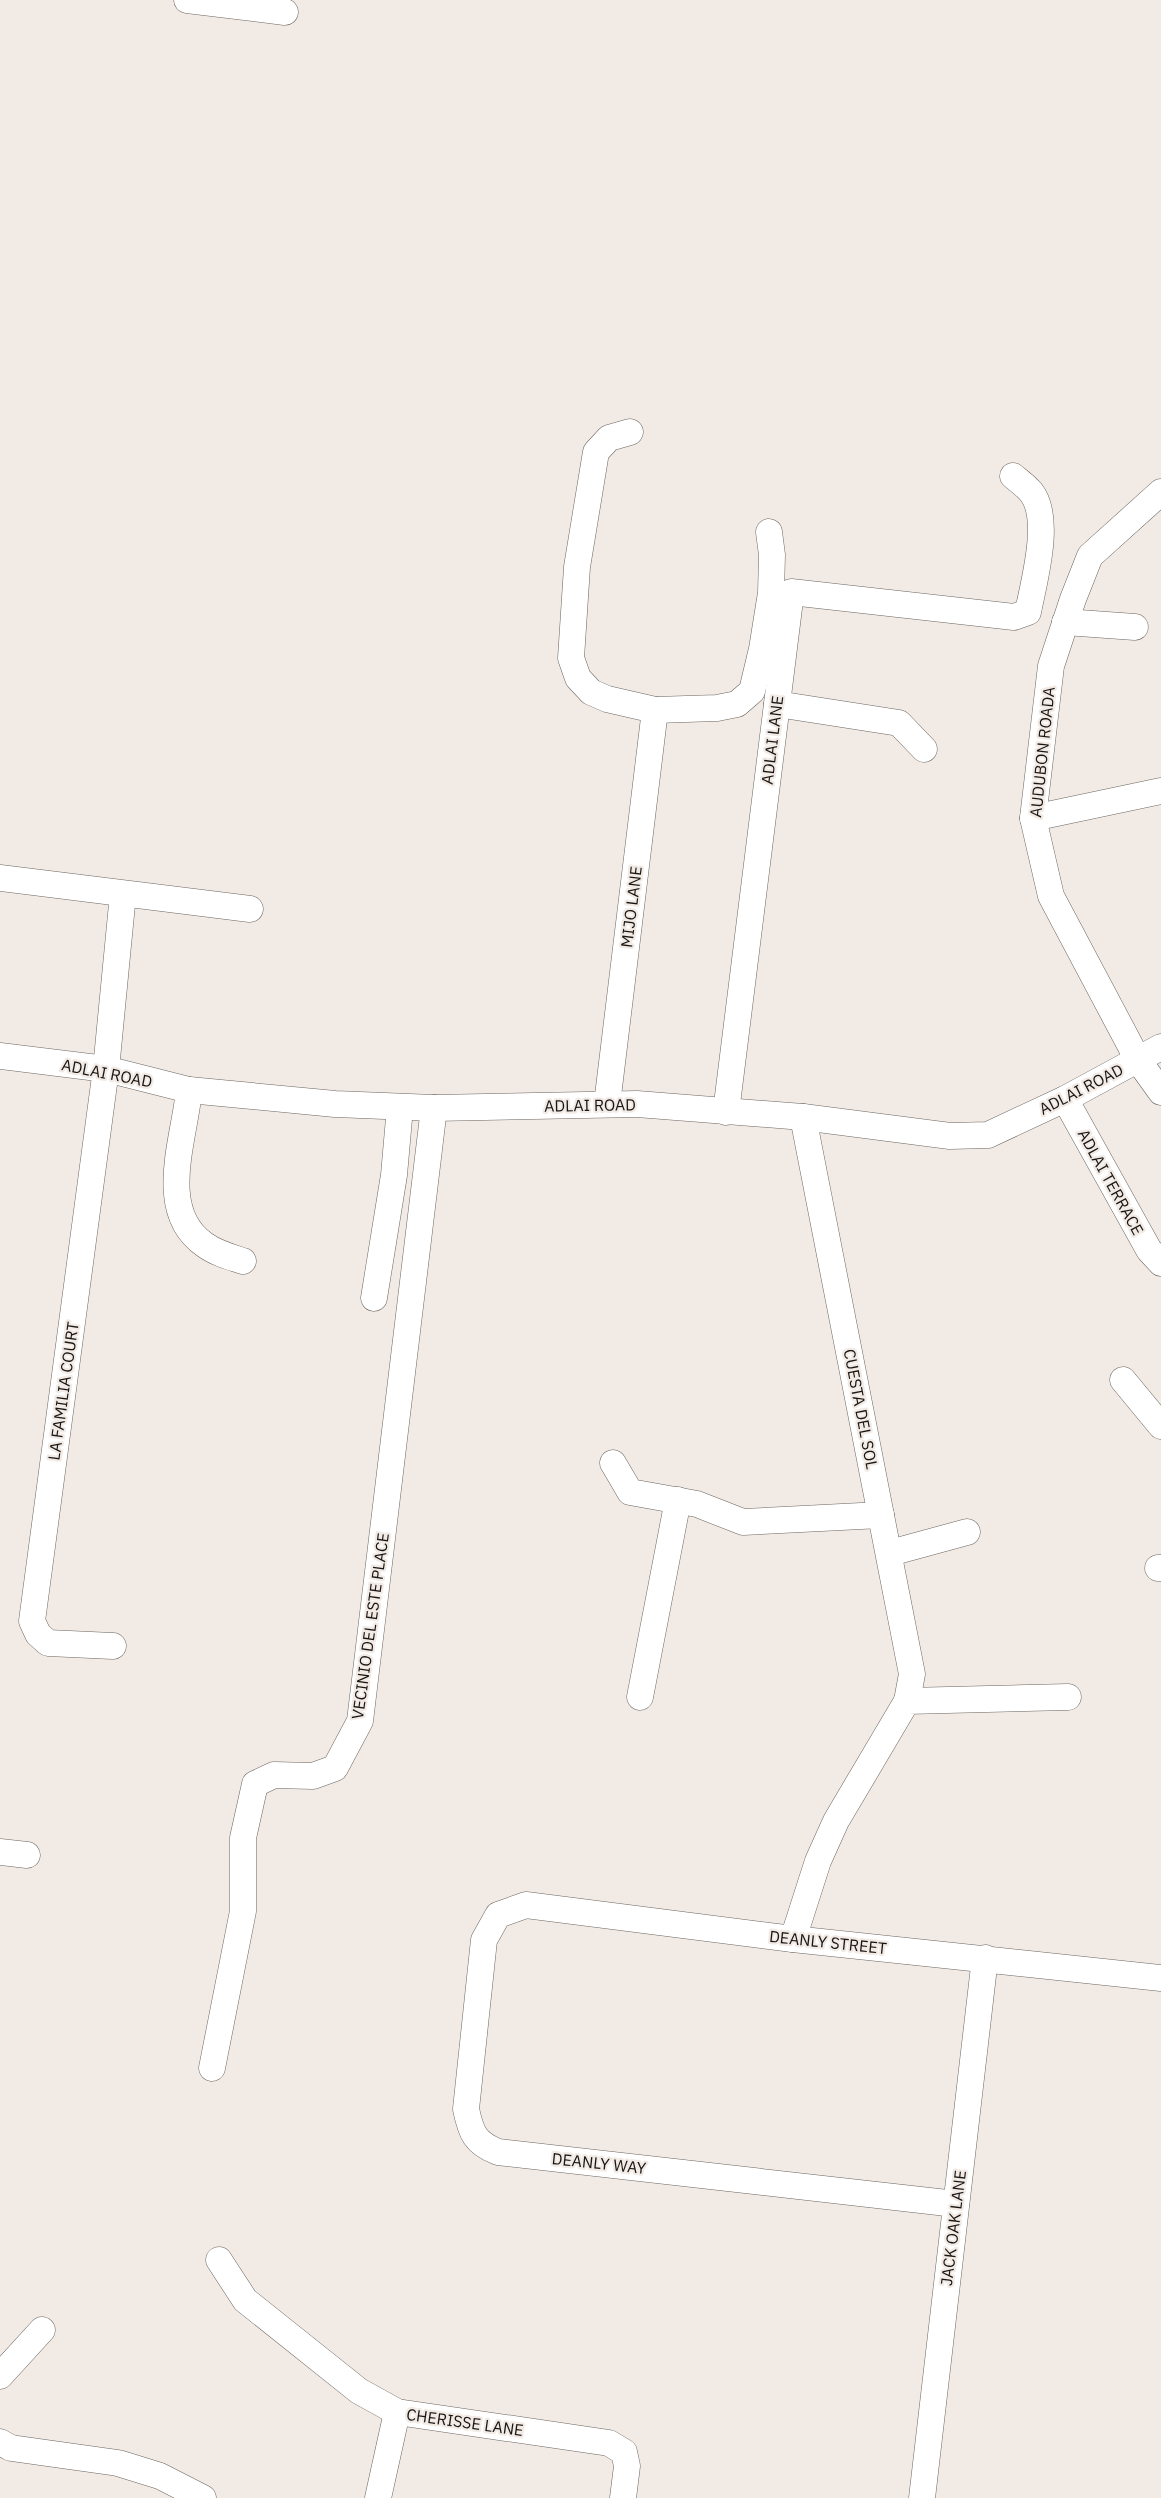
<svg xmlns="http://www.w3.org/2000/svg" width="1161" height="2498" font-family="'IBM Plex Sans',sans-serif">
	<style>
		.lines { fill: none; stroke-linecap: round; stroke-linejoin: round }
		.minor-casing { stroke: #6c6661; stroke-width: 27 }
		.minor { stroke: #fff; stroke-width: 26 }
		.labels { text-anchor: middle; dominant-baseline: central; stroke-width: 4.5; stroke-linejoin: round; paint-order: stroke }
		.street-label { font-size: 16px; fill: #181513; stroke: #f2eae5 }
	</style>
	<rect width="100%" height="100%" fill="#f2eae5"/>
	<g class="lines">
		<g class="minor-casing">
			<g id="minor">
				<polyline points="187,0 285,12"/>
				<polyline points="630,432 609,438 596,452 577,567 571,658 578,678 591,692 607,699 655,710 717,708 737,704 752,691 762,649 771,593 772,555 769,532"/>
				<polyline points="1161,492 1090,556 1073,599 1051,666 1033,818 1051,896 1138,1060 1161,1092"/>
				<polyline points="1065,622 1135,627"/>
				<polyline points="777,704 899,723 924,749"/>
				<polyline points="1033,818 1161,791"/>
				<polyline points="0,878 250,909"/>
				<polyline points="0,1056 106,1069 189,1090 335,1104 434,1108 637,1104 803,1117 950,1136 988,1135 1065,1099 1161,1047"/>
				<path d="M189,1090C185,1138 155,1211 205,1245C216,1253 230,1257 243,1261"/>
				<polyline points="1065,1099 1149,1250 1161,1263"/>
				<polyline points="607,1104 655,710"/>
				<path d="M726,1112L791,592L1014,617L1028,612C1034,581 1052,518 1031,492C1026,486 1019,481 1013,476"/>
				<polyline points="803,1117 912,1674 907,1701"/>
				<polyline points="374,1298 394,1175 400,1107"/>
				<polyline points="1123,1380 1161,1426"/>
				<polyline points="613,1463 630,1492 697,1504 743,1522 881,1515"/>
				<polyline points="890,1553 967,1532"/>
				<polyline points="1158,1568 1161,1568"/>
				<polyline points="113,1646 48,1643 38,1634 32,1621 106,1069 123,894"/>
				<polyline points="640,1697 678,1500"/>
				<polyline points="0,1852 27,1855"/>
				<polyline points="793,1939 818,1861 836,1821 907,1701 1068,1697"/>
				<polyline points="212,2068 243,1911 243,1838 255,1784 274,1775 313,1776 335,1768 360,1721 434,1108"/>
				<path d="M956,2204L498,2152C475,2143 471,2133 466,2109L484,1940L498,1915L526,1905L793,1939L1161,1978"/>
				<polyline points="219,2260 245,2300 359,2391 397,2412 609,2443 624,2452 627,2466 623,2498"/>
				<polyline points="0,2376 42,2330"/>
				<polyline points="0,2442 11,2448 118,2463 160,2476 203,2498"/>
				<polyline points="378,2498 397,2412"/>
				<polyline points="922,2498 985,1958"/>
			</g>
		</g>
		<use href="#minor" class="minor"/>
	</g>
	<g class="labels">
		<g class="street-label">
			<text transform="translate(772 740) rotate(-83)">ADLAI LANE</text>
			<text transform="translate(1042 752) rotate(-84)">AUDUBON ROADA</text>
			<text transform="translate(631 907) rotate(-83)">MIJO LANE</text>
			<text transform="translate(107 1073) rotate(11)">ADLAI ROAD</text>
			<text transform="translate(1081 1089) rotate(-27)">ADLAI ROAD</text>
			<text transform="translate(590 1105) rotate(-1)">ADLAI ROAD</text>
			<text transform="translate(1111 1182) rotate(61)">ADLAI TERRACE</text>
			<text transform="translate(63 1391) rotate(-82)">LA FAMILIA COURT</text>
			<text transform="translate(861 1409) rotate(79)">CUESTA DEL SOL</text>
			<text transform="translate(370 1626) rotate(-82)">VECINIO DEL ESTE PLACE</text>
			<text transform="translate(828 1942) rotate(6)">DEANLY STREET</text>
			<text transform="translate(599 2163) rotate(6)">DEANLY WAY</text>
			<text transform="translate(953 2228) rotate(-83)">JACK OAK LANE</text>
			<text transform="translate(465 2422) rotate(8)">CHERISSE LANE</text>
		</g>
	</g>
</svg>
